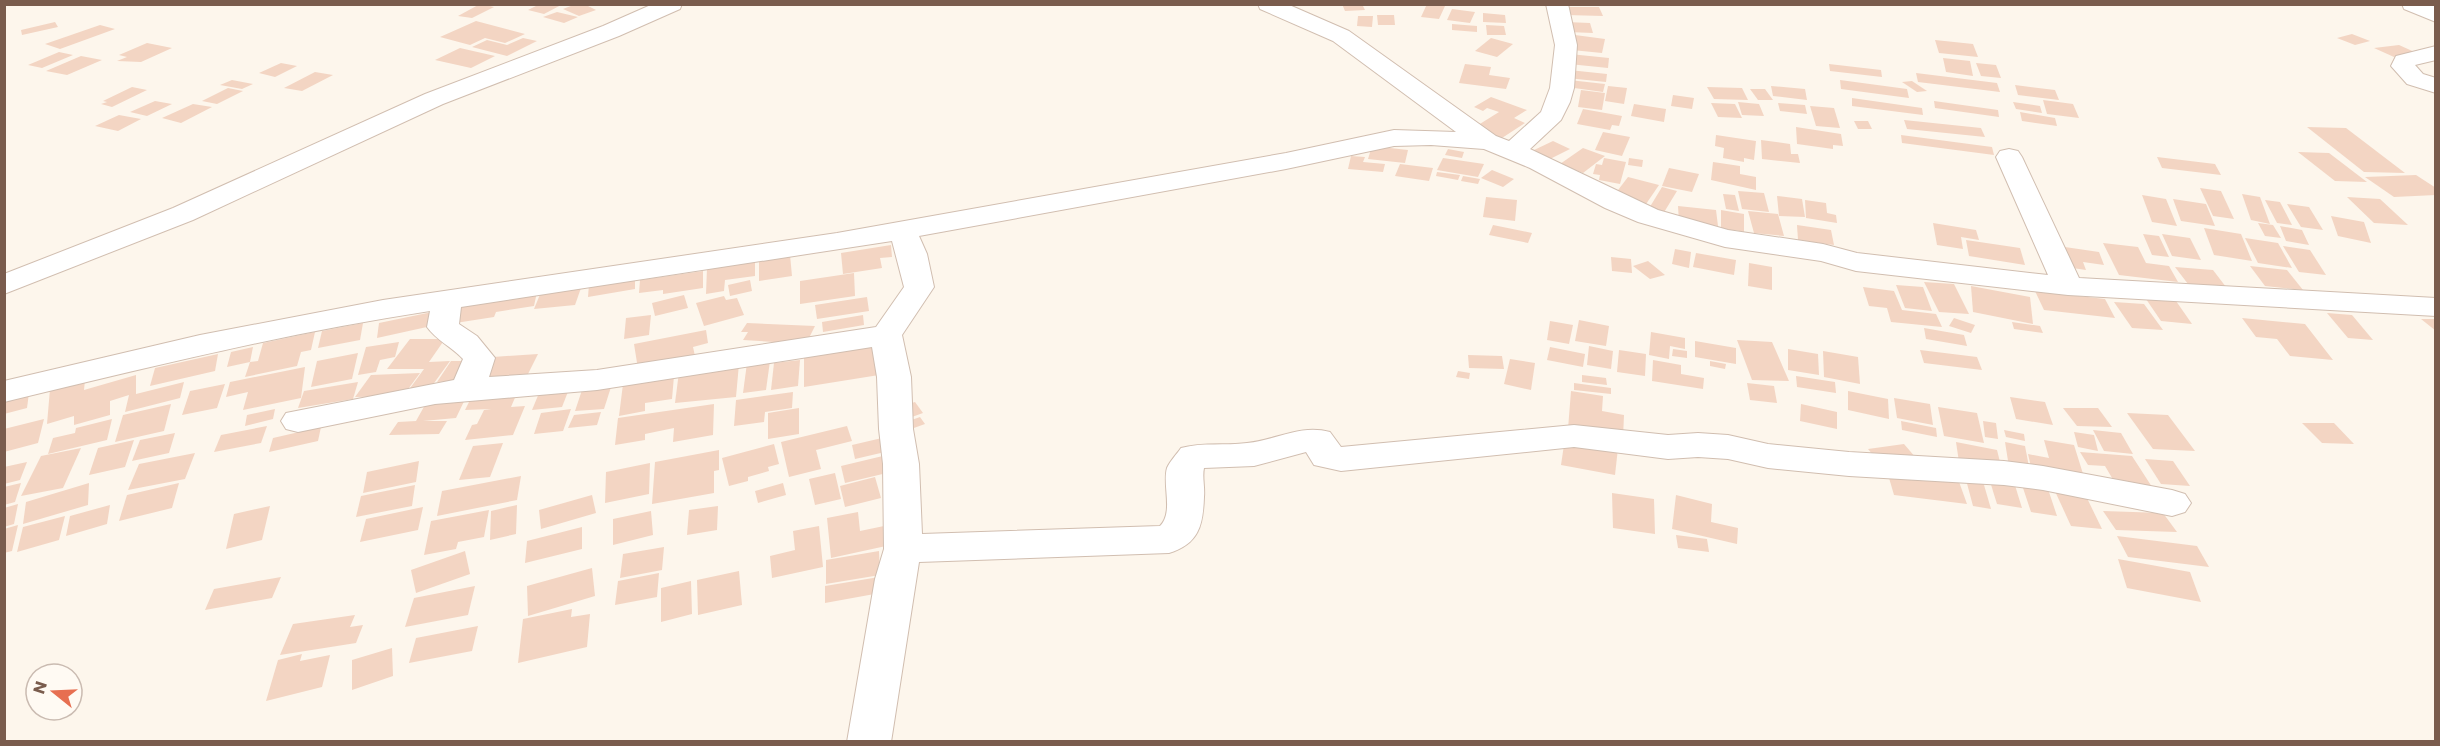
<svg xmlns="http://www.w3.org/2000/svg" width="2440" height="746" font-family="Poppins,sans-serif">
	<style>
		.building { fill: #f3d5c3 }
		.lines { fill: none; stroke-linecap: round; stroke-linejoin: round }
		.minor-casing { stroke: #d1beb0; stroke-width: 2 }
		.tertiary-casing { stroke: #d1beb0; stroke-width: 2 }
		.minor { fill: #fff; fill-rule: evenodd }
		.tertiary { fill: #fff; fill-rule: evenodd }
	</style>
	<rect width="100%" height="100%" fill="#fdf6ec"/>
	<g class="building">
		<polygon points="480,4 494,7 472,18 458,16"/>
		<polygon points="540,4 563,4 544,14 528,10"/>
		<polygon points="576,4 584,4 596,10 579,16 563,9"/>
		<polygon points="1342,4 1362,4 1365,10 1345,11"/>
		<polygon points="1427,4 1445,6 1439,19 1421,17"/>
		<polygon points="1563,7 1599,7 1603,16 1566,15"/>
		<polygon points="1452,9 1475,12 1470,23 1447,20"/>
		<polygon points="557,12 578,17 564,23 543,17"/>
		<polygon points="1483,13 1505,15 1506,23 1483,22"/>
		<polygon points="1377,15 1394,15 1395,25 1378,25"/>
		<polygon points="1358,16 1373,16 1372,27 1357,26"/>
		<polygon points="476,21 525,34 505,43 485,38 470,45 440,37"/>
		<polygon points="55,22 58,27 22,35 21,30"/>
		<polygon points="1566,22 1590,23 1593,33 1568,32"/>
		<polygon points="1452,24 1477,26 1477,32 1452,30"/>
		<polygon points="100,25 115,29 60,49 45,44"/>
		<polygon points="1486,25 1504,26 1506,35 1487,35"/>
		<polygon points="2352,34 2370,41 2355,45 2337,38"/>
		<polygon points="1575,35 1605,39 1602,53 1572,50"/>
		<polygon points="523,38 537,41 507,56 472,47 487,40 507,45"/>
		<polygon points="1491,38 1513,44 1497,57 1475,51"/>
		<polygon points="1935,40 1973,44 1978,57 1939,53"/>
		<polygon points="147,43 172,48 141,62 117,61 127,57 119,55"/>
		<polygon points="2399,45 2419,54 2394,57 2374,48"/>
		<polygon points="460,48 495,56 471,68 435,60"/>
		<polygon points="59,52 73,55 42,68 28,65"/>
		<polygon points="1570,54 1609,58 1608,68 1569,64"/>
		<polygon points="81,56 102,60 67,75 46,71"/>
		<polygon points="1943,58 1970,61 1973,76 1946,72"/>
		<polygon points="281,63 297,66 275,77 259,73"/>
		<polygon points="1976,63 1996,65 2001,78 1981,76"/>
		<polygon points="1465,64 1491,67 1489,75 1510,78 1506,89 1459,83"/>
		<polygon points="1829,64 1881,70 1882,77 1830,71"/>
		<polygon points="1569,70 1607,74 1606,82 1567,78"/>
		<polygon points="315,72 333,75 302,91 284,88"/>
		<polygon points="1916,73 1997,83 2000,92 1918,82"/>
		<polygon points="232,80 253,84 242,89 220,85"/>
		<polygon points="1569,80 1605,84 1603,92 1567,87"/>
		<polygon points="1840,80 1907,89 1909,98 1841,89"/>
		<polygon points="1912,81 1927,91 1917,92 1902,82"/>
		<polygon points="2015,85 2055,90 2059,100 2018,95"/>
		<polygon points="1608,86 1627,88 1624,104 1605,101"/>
		<polygon points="1771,86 1805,89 1807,100 1773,96"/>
		<polygon points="132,87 147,90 112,107 101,104 107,102 103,101"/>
		<polygon points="1707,87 1742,88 1748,100 1714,99"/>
		<polygon points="228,88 243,91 217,104 202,101"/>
		<polygon points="1750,89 1765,89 1773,100 1758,100"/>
		<polygon points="1581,90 1605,93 1602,110 1578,107"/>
		<polygon points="1673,95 1694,98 1692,109 1671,106"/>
		<polygon points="1491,97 1527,110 1514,118 1525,123 1502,138 1475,127 1499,112 1487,108 1483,111 1474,107"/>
		<polygon points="1852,98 1922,108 1923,115 1852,106"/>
		<polygon points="2043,100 2073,104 2079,118 2047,114"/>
		<polygon points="155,101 172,104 147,116 130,112"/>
		<polygon points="1934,101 1998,110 1999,117 1935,108"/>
		<polygon points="1738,102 1759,104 1764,116 1742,115"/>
		<polygon points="2013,102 2040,106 2042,113 2016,109"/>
		<polygon points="1711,103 1735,104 1742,118 1718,117"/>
		<polygon points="1778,103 1805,105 1807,114 1780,111"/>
		<polygon points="193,104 212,107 181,123 162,118"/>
		<polygon points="1634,104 1666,109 1664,122 1631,116"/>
		<polygon points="1810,106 1834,108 1840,128 1816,126"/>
		<polygon points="1583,109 1622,116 1619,126 1612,125 1610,130 1577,124"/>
		<polygon points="2020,112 2055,118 2057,126 2022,121"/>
		<polygon points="119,115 141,119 118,131 95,126"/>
		<polygon points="1904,120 1981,128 1985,137 1907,129"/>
		<polygon points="1854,121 1868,121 1872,129 1858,129"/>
		<polygon points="1796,127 1841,134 1843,146 1833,145 1833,149 1797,144"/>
		<polygon points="2307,127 2346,128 2405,173 2364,172"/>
		<polygon points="1603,132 1630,137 1622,156 1595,150"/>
		<polygon points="1716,135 1756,141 1754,160 1744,158 1744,162 1723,158 1724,148 1715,146"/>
		<polygon points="1901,135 1992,147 1994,155 1902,143"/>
		<polygon points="1761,140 1790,144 1791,154 1798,154 1800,163 1762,159"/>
		<polygon points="1553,141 1570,149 1550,159 1532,151"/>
		<polygon points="1372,146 1408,150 1405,163 1368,159"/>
		<polygon points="1583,148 1605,156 1583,173 1560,164"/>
		<polygon points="1448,149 1464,152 1462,158 1445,155"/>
		<polygon points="2298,152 2329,153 2367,182 2335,181"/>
		<polygon points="1351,156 1365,157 1363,162 1385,164 1383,172 1348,169"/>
		<polygon points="2157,157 2215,164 2221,175 2162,168"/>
		<polygon points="1443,158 1484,164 1478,177 1437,170"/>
		<polygon points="1604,158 1626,162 1620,184 1599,180 1600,175 1593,174 1596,164 1602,165"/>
		<polygon points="1629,158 1643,160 1642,167 1628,165"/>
		<polygon points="1713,162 1740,166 1740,174 1756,177 1756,190 1711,180"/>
		<polygon points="1400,164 1433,168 1429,181 1395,176"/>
		<polygon points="1669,168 1699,174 1692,192 1662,186"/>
		<polygon points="1492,170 1514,179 1503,187 1481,178"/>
		<polygon points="1437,172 1460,175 1458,180 1436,176"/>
		<polygon points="2416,175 2436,188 2436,195 2394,197 2365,177"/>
		<polygon points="1463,176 1480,179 1478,184 1461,181"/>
		<polygon points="1628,177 1659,185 1644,207 1612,198"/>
		<polygon points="1662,187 1677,191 1663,214 1648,210"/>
		<polygon points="2200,188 2221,191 2234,219 2213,216"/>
		<polygon points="1738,191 1764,193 1769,212 1742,209"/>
		<polygon points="1723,194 1735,195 1739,211 1726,209"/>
		<polygon points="2242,194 2260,197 2270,224 2251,220"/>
		<polygon points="2142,195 2166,199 2177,226 2152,222"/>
		<polygon points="1777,196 1802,199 1805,217 1779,216"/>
		<polygon points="1486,197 1517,200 1515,221 1483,217"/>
		<polygon points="2347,197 2380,199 2408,225 2374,223"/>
		<polygon points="2173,199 2206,204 2215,226 2181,221"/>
		<polygon points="1805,200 1826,203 1827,213 1836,215 1837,223 1806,218"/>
		<polygon points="2265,200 2280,202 2292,225 2277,223"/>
		<polygon points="2287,204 2309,207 2323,230 2301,227"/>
		<polygon points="1678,206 1716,210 1718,226 1679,222"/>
		<polygon points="1721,210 1744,214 1744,232 1735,230 1736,234 1721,232"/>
		<polygon points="1748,211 1778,214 1784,236 1754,233"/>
		<polygon points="2331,216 2364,222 2371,243 2338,236"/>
		<polygon points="1933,223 1976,230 1979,240 1961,237 1963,249 1937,245"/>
		<polygon points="2258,223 2273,225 2281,238 2265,236"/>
		<polygon points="1493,225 1532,233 1528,243 1489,235"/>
		<polygon points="1797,225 1831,230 1834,245 1798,240"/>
		<polygon points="2280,226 2302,230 2309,245 2286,241"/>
		<polygon points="2204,228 2241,234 2252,261 2214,255"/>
		<polygon points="2143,234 2159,236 2169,257 2152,255"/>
		<polygon points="2162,234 2190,238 2201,260 2172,256"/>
		<polygon points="2245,238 2278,243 2292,268 2258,263"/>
		<polygon points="1966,240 2020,248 2025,265 1969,256"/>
		<polygon points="2103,243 2138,247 2146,263 2169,266 2178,282 2119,275"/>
		<polygon points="891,245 892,257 880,258 882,268 843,274 841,253"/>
		<polygon points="2058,246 2099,252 2104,265 2083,262 2086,270 2066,267"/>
		<polygon points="2283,246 2310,250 2326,275 2299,272"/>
		<polygon points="1675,249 1691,252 1689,268 1672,264"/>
		<polygon points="1696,253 1736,260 1734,275 1693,267"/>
		<polygon points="790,255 792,276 759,281 759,260"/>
		<polygon points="1611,257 1631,259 1632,273 1612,271"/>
		<polygon points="755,261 755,276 725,280 724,291 706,294 707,268"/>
		<polygon points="1648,261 1665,275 1650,279 1633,266"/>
		<polygon points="1749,263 1772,267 1772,290 1748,286"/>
		<polygon points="2250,266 2287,270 2303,290 2265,286"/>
		<polygon points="2175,267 2213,270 2226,287 2188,284"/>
		<polygon points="703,271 703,288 663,294 663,290 639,293 640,280"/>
		<polygon points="854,273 855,296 800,304 800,281"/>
		<polygon points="635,276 635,289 588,297 589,284"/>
		<polygon points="750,280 752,291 730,296 728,285"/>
		<polygon points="1924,282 1954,284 1969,314 1939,312"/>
		<polygon points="1896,285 1923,287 1932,311 1905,308"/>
		<polygon points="1971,286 2030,297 2033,324 1973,312"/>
		<polygon points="1863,287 1894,291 1902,310 1936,314 1942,327 1891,322 1887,308 1869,306"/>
		<polygon points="581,288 575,305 534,309 541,292"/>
		<polygon points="2035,291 2105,299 2115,318 2044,310"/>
		<polygon points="537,292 534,306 496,312 494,317 449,324 453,305"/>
		<polygon points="684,295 688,308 655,316 652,303"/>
		<polygon points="724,296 726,300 737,298 744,315 704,326 696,303"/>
		<polygon points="867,297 869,311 817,319 815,305"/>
		<polygon points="2146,299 2176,301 2192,324 2161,321"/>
		<polygon points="2114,302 2144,304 2163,330 2132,328"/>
		<polygon points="437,311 436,325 377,338 379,323"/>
		<polygon points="2327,313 2352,315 2373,340 2348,338"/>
		<polygon points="651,315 649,335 624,339 626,318"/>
		<polygon points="863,315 864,325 823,332 822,322"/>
		<polygon points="1954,318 1975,325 1971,333 1949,326"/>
		<polygon points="2242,318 2305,324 2333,360 2290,356 2277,339 2256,337"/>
		<polygon points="2421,319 2436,319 2436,331"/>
		<polygon points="1579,320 1609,326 1606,346 1575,341"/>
		<polygon points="1550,321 1573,325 1569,344 1547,340"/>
		<polygon points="2012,322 2040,326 2043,333 2014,329"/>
		<polygon points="363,323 360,340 318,348 322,331"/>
		<polygon points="747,323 815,326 806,344 743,340 748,332 741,332"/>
		<polygon points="1924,328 1964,335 1967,346 1926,339"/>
		<polygon points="706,330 708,343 693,347 695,356 638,369 634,344"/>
		<polygon points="315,332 311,350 301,352 297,366 245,377 250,362 258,361 263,343"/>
		<polygon points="1651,332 1685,338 1685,349 1670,346 1669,359 1649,355"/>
		<polygon points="410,339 445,339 429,362 450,361 429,390 408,391 424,369 387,369"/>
		<polygon points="1737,340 1772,342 1789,381 1752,380"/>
		<polygon points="875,341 879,375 804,387 804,357"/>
		<polygon points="1695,341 1736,348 1736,364 1695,357"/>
		<polygon points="399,342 395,357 380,360 376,372 358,375 366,347"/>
		<polygon points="1589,346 1613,351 1611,369 1587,365"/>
		<polygon points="253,347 250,362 227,367 231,352"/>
		<polygon points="1550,347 1585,354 1583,367 1547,360"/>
		<polygon points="1673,349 1687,351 1687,358 1672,356"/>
		<polygon points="1788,349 1818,354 1819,375 1788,370"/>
		<polygon points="1619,350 1646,354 1645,376 1617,372"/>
		<polygon points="1920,350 1977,357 1982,370 1924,363"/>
		<polygon points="1823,351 1858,357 1860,384 1824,377"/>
		<polygon points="358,353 352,379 311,387 317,361"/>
		<polygon points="218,354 215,371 150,386 155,368"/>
		<polygon points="538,354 528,374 483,377 493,357"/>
		<polygon points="1468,355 1502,356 1504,369 1469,368"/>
		<polygon points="1510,359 1535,363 1531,390 1504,384"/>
		<polygon points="800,360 798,386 771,390 774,363"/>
		<polygon points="1653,360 1681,365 1681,374 1704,378 1703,389 1652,381"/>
		<polygon points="451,361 470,361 456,381 437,382"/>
		<polygon points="770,361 766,390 743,393 747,363"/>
		<polygon points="1710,361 1726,364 1725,369 1710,366"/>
		<polygon points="739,364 736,397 675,403 679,372"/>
		<polygon points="305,367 301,398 243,410 248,392 226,397 230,382"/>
		<polygon points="1458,371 1470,373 1469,379 1456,377"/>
		<polygon points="420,373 403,396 355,397 371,375"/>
		<polygon points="136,375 136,394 184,382 180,398 125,412 129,395 110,401 110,415 74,425 74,416 47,424 50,389 85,380 84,390"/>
		<polygon points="1582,375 1606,378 1607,385 1582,382"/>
		<polygon points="674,376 672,399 645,403 645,411 619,416 623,384"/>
		<polygon points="1796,376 1835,382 1836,393 1797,387"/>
		<polygon points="358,382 353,399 298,408 304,391"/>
		<polygon points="1574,383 1611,388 1611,394 1574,390"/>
		<polygon points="1747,383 1774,386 1777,403 1750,400"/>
		<polygon points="225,384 217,408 182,415 190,391"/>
		<polygon points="571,384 562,407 532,410 542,386"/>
		<polygon points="520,386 511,407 525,406 513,435 465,440 472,425 477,424 484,410 491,409 465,410 475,390"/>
		<polygon points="611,387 604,409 575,411 582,390"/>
		<polygon points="1571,391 1603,396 1602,411 1624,415 1623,438 1568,429"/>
		<polygon points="1848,391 1888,399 1889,419 1848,410"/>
		<polygon points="793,392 792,408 765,412 764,422 734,426 736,400"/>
		<polygon points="29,393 27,408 4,414 4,399"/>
		<polygon points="468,393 456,418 423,421 447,421 439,434 389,435 398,422 416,421 430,396"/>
		<polygon points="2010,397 2045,402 2053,425 2016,419"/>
		<polygon points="1894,398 1930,404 1933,425 1897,418"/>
		<polygon points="915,402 923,413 909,418 902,406"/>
		<polygon points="171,404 164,431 115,442 123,415"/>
		<polygon points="714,404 713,435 673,442 674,428 645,434 645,440 615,445 618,418"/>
		<polygon points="1801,404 1837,412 1837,429 1800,421"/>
		<polygon points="1938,407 1977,413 1984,443 1944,436"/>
		<polygon points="799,408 799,434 768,439 768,413"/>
		<polygon points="2063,408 2098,408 2112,427 2077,426"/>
		<polygon points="275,409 273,419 245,426 247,415"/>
		<polygon points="571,409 563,431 534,434 541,413"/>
		<polygon points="601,412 597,425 568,428 574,415"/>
		<polygon points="2127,413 2168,415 2195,451 2153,449"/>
		<polygon points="920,417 925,424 911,429 906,422"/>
		<polygon points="44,419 38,443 4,452 4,429"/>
		<polygon points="112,419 107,440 48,454 53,438 75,433 76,428"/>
		<polygon points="1901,421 1936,428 1937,437 1902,430"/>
		<polygon points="1983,421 1996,423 1998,439 1985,437"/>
		<polygon points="2302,423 2334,423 2354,444 2322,443"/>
		<polygon points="267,426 261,443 214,452 221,435"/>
		<polygon points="847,426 852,441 816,450 821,469 789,477 781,442"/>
		<polygon points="321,427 318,441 269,452 273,438"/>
		<polygon points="2004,430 2024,434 2025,441 2006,437"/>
		<polygon points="2093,430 2121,433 2133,454 2104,451"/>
		<polygon points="2074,432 2094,435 2098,451 2078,447"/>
		<polygon points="175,433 169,453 132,461 140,440"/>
		<polygon points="882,438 885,452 855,459 852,445"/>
		<polygon points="1565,438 1618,448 1615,475 1561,465"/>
		<polygon points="134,440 125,467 89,475 98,448"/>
		<polygon points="2044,440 2074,445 2084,477 2031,467 2028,454 2049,458"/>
		<polygon points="1956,442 1997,450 2002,470 1959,462"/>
		<polygon points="2005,442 2025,446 2030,472 2009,467"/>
		<polygon points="503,443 490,477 459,480 473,446"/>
		<polygon points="774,444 779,464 768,467 769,471 748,477 748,481 729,486 722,458"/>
		<polygon points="1904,444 1916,458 1880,463 1868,449"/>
		<polygon points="81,448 63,488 21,496 41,456"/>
		<polygon points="719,450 719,470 714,471 714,493 652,504 655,462"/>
		<polygon points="2080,452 2132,456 2154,490 2118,488 2105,466 2088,465"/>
		<polygon points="195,453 185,479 128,490 139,464"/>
		<polygon points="887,455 891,472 845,483 841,466"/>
		<polygon points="2145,459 2173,461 2190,486 2161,484"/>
		<polygon points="419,461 416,482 363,493 367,472"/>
		<polygon points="27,462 20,480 4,484 4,467"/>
		<polygon points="650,463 649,494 605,503 606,472"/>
		<polygon points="1887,471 1958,479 1967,504 1894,495"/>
		<polygon points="835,473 841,499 815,505 809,479"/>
		<polygon points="1988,475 2013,479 2022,508 1997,504"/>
		<polygon points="521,476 517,500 437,516 442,491"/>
		<polygon points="1965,476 1982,478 1991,509 1973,506"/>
		<polygon points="875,477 881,498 845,507 840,486"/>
		<polygon points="2020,479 2046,483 2057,516 2031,512"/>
		<polygon points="21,483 15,502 4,505 4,487"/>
		<polygon points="89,483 88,505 23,524 26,502"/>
		<polygon points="179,483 172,508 119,521 127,495"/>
		<polygon points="783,483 786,495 758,503 755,491"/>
		<polygon points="415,485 412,506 356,517 361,496"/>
		<polygon points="2054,489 2084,492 2102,529 2071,526"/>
		<polygon points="1612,493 1654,499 1655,534 1613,528"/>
		<polygon points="592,495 596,513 541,529 539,510"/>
		<polygon points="1676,495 1712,504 1711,522 1738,528 1737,544 1672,529"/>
		<polygon points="18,504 14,524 4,527 4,508"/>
		<polygon points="110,505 107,524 66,536 70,516"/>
		<polygon points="517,505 516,534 490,540 491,511"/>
		<polygon points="270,506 262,540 226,549 234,514"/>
		<polygon points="718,506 717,530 687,535 689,510"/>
		<polygon points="423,507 418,530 360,542 366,519"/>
		<polygon points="489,510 484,537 458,542 456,549 424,555 431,521"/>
		<polygon points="651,511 653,535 613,545 613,519"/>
		<polygon points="2103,511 2163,513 2177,532 2116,530"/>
		<polygon points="858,512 860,531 884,526 886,546 831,558 827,518"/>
		<polygon points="65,516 59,540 17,552 23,527"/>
		<polygon points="18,525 12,551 4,553 4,529"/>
		<polygon points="819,526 823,567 772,578 770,556 795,550 793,531"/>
		<polygon points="582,527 582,549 525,563 527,541"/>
		<polygon points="1676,535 1707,539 1709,552 1678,548"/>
		<polygon points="2117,536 2197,546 2209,567 2128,557"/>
		<polygon points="664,547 662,570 620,578 623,554"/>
		<polygon points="465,551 470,574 416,593 411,570"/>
		<polygon points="879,551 880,575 826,584 826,560"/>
		<polygon points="2118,559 2190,572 2201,602 2127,588"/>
		<polygon points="592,568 595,596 528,616 527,586"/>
		<polygon points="739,571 742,605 698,615 697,580"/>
		<polygon points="659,573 657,597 615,605 618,581"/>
		<polygon points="281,577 272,598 205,610 214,589"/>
		<polygon points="879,577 880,593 825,603 825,586"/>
		<polygon points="691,581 692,614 661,622 661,588"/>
		<polygon points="475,586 468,615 405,627 414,598"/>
		<polygon points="572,609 571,617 590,614 587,647 518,663 523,619"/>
		<polygon points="355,615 350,627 363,625 356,643 280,655 293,624"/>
		<polygon points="478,626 472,651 409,663 416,638"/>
		<polygon points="392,648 393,676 352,690 352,660"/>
		<polygon points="302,654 300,661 330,655 322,687 266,701 278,660"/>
	</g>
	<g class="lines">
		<g class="minor-casing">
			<g id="minor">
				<path d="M1258,4H1287L1349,31L1496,136L1509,141L1541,112L1550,88L1555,45L1546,4H1568L1577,45L1574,88L1570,102L1561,120L1530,149L1658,210L1728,230L1823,244L1857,253L2048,275L1996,157L2000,151L2009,149L2018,151L2022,157L2079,278L2436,298V316L2068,295L1856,271L1821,261L1725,247L1638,222L1605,208L1530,168L1484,149L1431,145L1394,146L1286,169L919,236L927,254L934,287L902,335L911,377L913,429L919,464L922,534L1160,526C1174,512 1162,485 1167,468C1170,461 1177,454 1181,448C1203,442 1225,446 1247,443C1277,440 1300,424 1330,432L1341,447L1574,425L1668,435L1698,433L1728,435L1768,444L1849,452L2004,461L2043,466L2172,490L2185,494L2191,503L2185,512L2172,516L2043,490L2004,485L1849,476L1768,468L1728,459L1698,457L1668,459L1574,447L1341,471L1314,465L1306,452L1254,466L1204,468C1202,477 1205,487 1204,497C1203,525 1199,544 1169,553L919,562L891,742H847L875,579L884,549L883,464L879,429L877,377L872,347L597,390L435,404L298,432L286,429L281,421L286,413L454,380L463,359C452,347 436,340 427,327L430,311C286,333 145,368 4,402V381L200,335L383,300L837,233L1286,153L1394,130L1456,132L1333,41L1260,9ZM892,241L904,287L876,327L597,370L489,377L495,358L477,336L459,324L461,307Z"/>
				<polygon points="2402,4 2430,4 2436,7 2436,22 2404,9"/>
				<polygon points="2436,46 2436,60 2415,65 2423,74 2436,78 2436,93 2407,84 2391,66 2396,56"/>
			</g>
		</g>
		<g class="tertiary-casing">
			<polygon id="tertiary" points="653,4 682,4 680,9 619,36 443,104 193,220 4,294 4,274 173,208 425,94 603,26"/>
		</g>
		<use href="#minor" class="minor"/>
		<use href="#tertiary" class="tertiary"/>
	</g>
	<rect width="2440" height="746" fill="none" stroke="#7a5c4d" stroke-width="12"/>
	<g transform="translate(54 692) rotate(288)"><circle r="28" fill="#fffaf3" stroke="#cabbb1" stroke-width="1.5"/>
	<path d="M0-4.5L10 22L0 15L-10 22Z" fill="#e76f51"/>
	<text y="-9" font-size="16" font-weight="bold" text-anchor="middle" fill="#7a5c4d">N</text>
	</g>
</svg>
